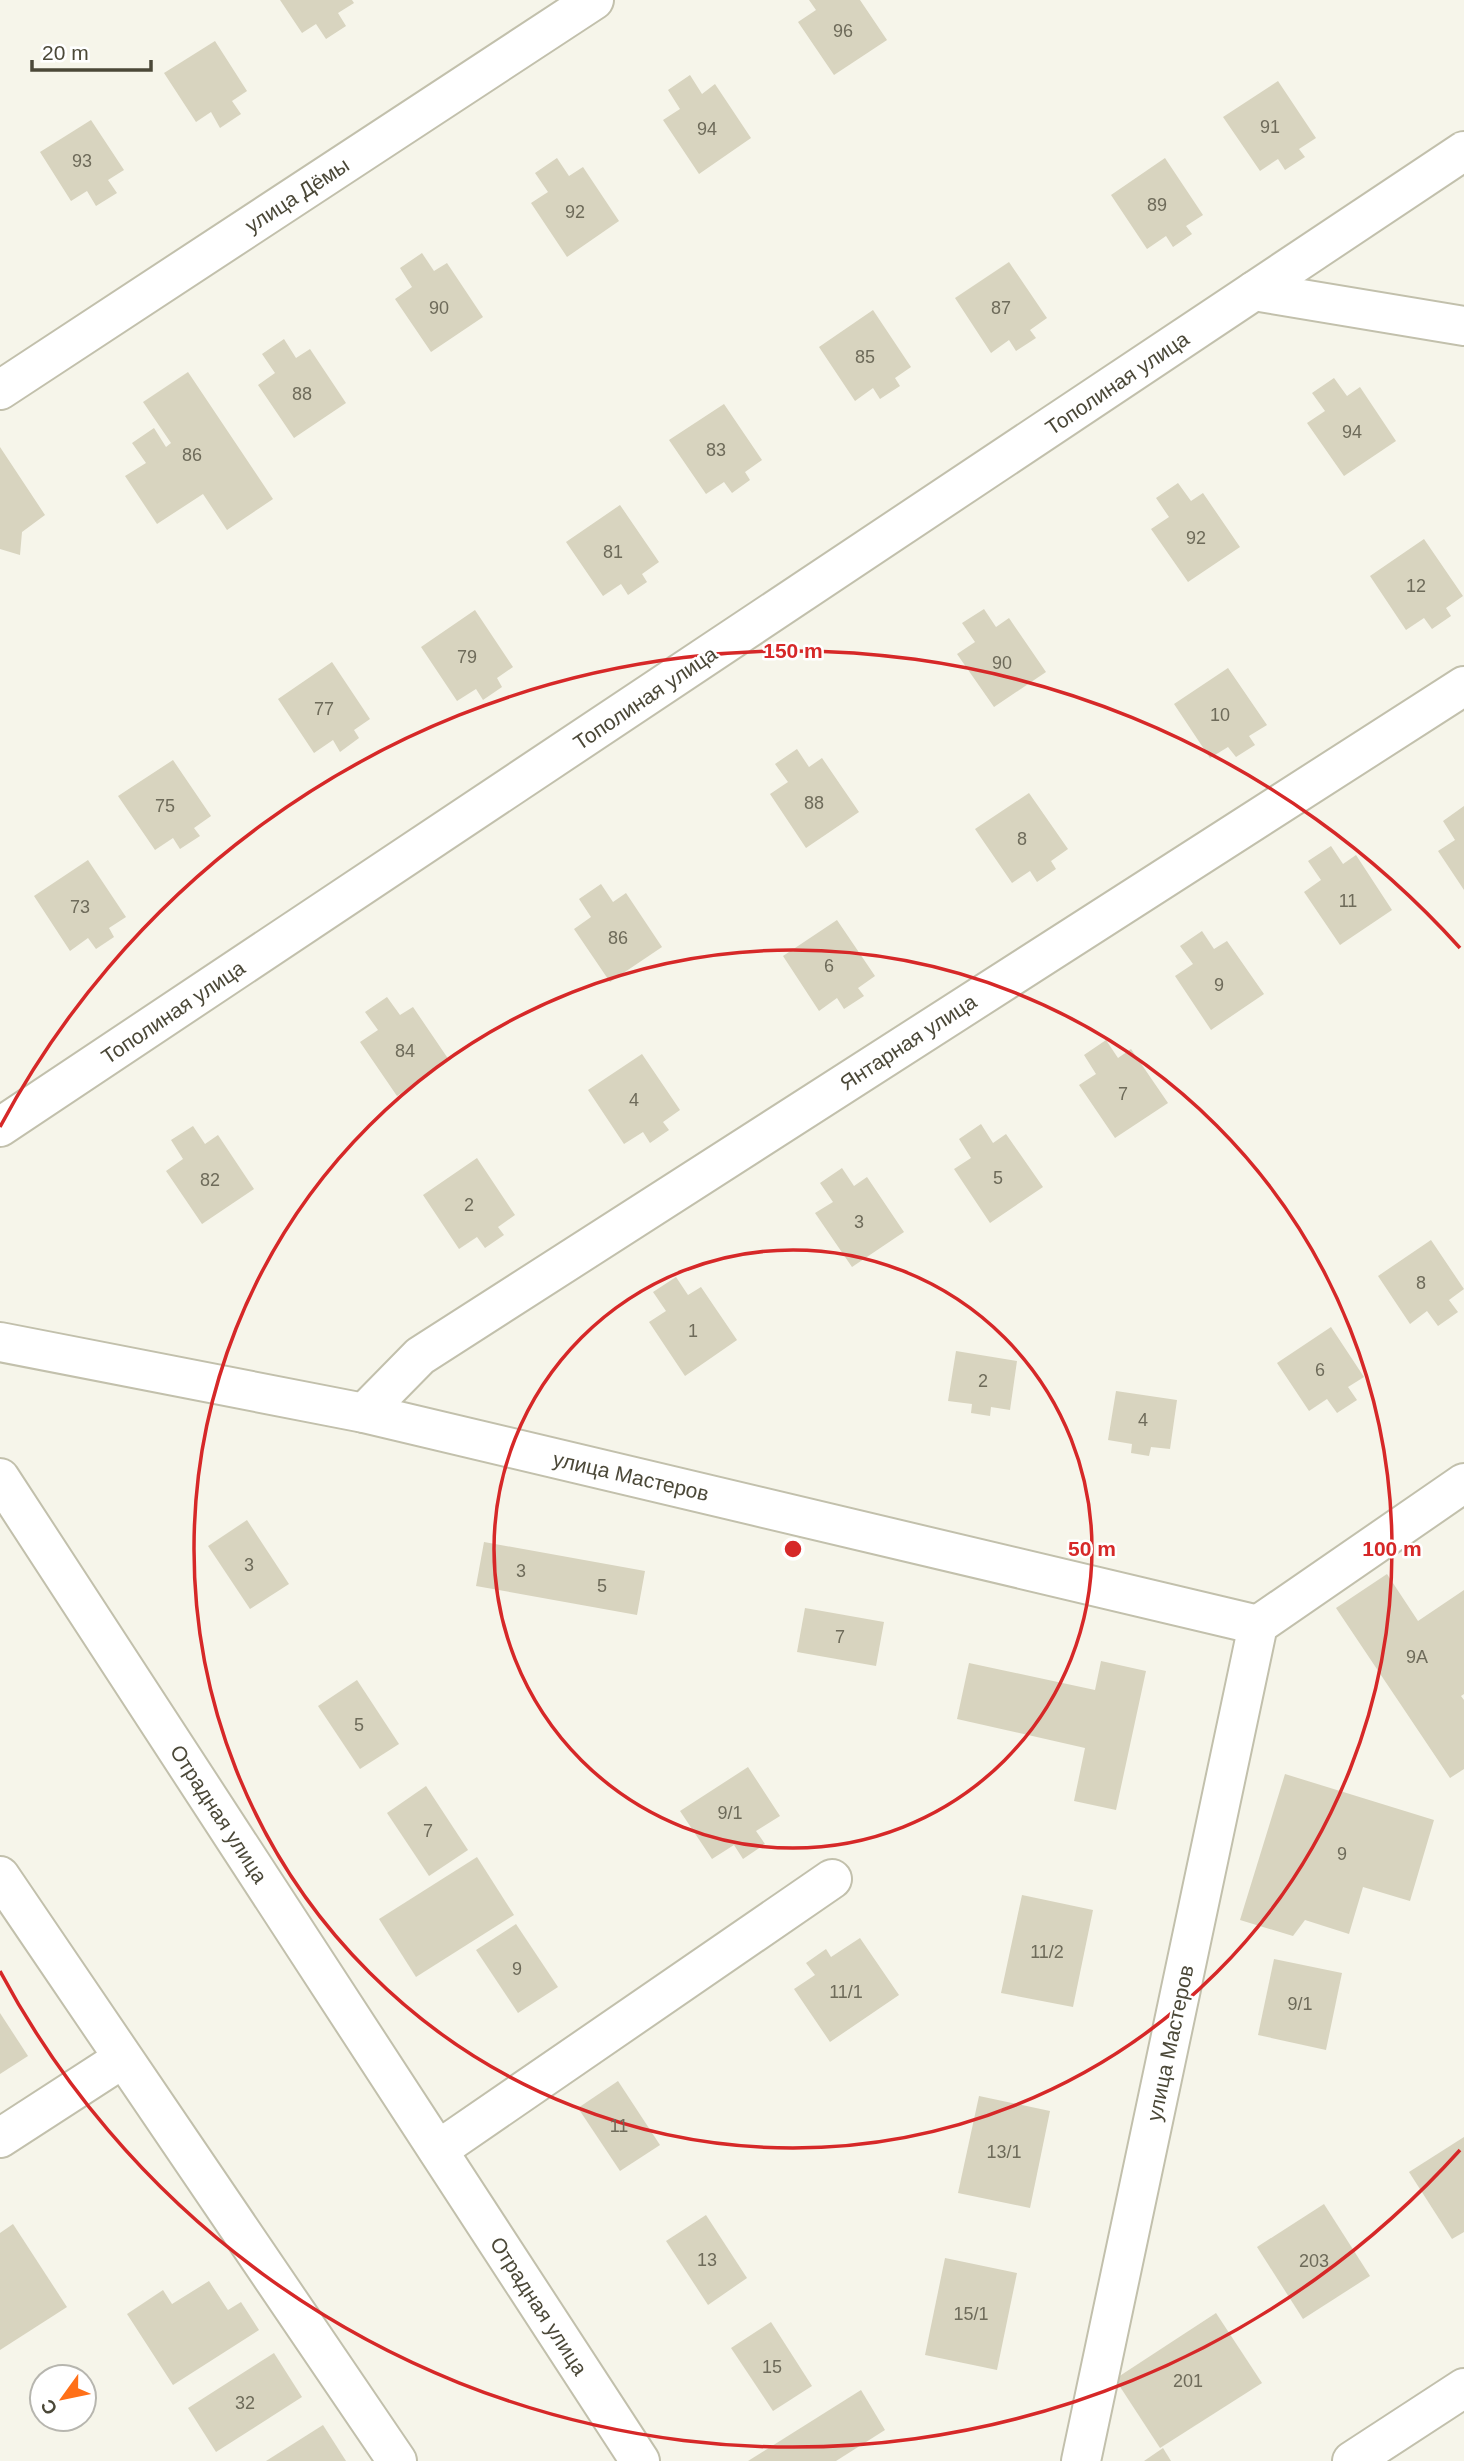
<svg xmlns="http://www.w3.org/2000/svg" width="1464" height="2461" font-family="Arial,sans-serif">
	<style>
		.building { fill: #d8d4bf }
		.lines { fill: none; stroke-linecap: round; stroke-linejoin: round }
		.street-casing { stroke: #c2c0ac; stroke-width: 42 }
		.street { stroke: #fff; stroke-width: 38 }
		.ring { fill: none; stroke: #d62828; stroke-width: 3.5 }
		.labels { text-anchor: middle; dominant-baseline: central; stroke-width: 5; stroke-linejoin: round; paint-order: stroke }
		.number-label { font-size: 18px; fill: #6e6b5a }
		.street-label { font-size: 21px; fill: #4b4838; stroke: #fff }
		.centre { fill: #d62828; stroke: #fff; stroke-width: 3.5 }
		.ring-label { font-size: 21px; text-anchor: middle; font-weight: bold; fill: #d62828; stroke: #fff; stroke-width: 5; stroke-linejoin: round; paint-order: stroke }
	</style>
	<rect width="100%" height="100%" fill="#f6f5ea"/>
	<g class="building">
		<polygon points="280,0 352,0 354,3 338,13 346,26 326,39 316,24 302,33"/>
		<polygon points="809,0 860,0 887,40 834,75 798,22 816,10"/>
		<polygon points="215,41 247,91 232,101 241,114 220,128 211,112 196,122 164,73"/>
		<polygon points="690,75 702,94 715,84 751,138 699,174 663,120 680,109 668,90"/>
		<polygon points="1278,81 1316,138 1299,149 1305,157 1285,170 1278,159 1260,171 1223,117"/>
		<polygon points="91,120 124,170 108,180 117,193 96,206 87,191 71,201 40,152"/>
		<polygon points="557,158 569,176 583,167 619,221 567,257 531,203 548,192 535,173"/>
		<polygon points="1165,158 1203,215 1186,226 1192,234 1173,247 1166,236 1147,249 1111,195"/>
		<polygon points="422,253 434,271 447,263 483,317 431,352 395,299 412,287 400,268"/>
		<polygon points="1009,262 1047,318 1030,330 1036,338 1016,351 1009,340 991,353 955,298"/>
		<polygon points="873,310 911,367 895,378 900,386 880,399 873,388 855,401 819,347"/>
		<polygon points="284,339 296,358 310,349 346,403 294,438 258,385 275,373 262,354"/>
		<polygon points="188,372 273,499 227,530 203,494 157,524 125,476 146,463 132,443 154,428 166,447 171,443 143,402"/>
		<polygon points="1334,378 1347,396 1360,387 1396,441 1344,476 1307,423 1325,411 1312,393"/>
		<polygon points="724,404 762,460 745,472 750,480 732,493 724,482 706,494 669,440"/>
		<polygon points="0,447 45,515 22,532 20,555 0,549"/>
		<polygon points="1178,483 1191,501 1203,493 1240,547 1188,582 1151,529 1169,517 1156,498"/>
		<polygon points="620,505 659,562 642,574 647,582 628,595 621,584 603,596 566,542"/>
		<polygon points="1424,539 1463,596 1446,608 1451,616 1432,629 1424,618 1406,630 1370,576"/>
		<polygon points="984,609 996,627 1009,618 1046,672 994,707 957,654 975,642 962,623"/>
		<polygon points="475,610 513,667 497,678 502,687 483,700 476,689 457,701 421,647"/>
		<polygon points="332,662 370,719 354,730 359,738 340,752 333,740 314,753 278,699"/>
		<polygon points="1228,668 1267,725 1249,736 1255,745 1236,757 1228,747 1210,758 1174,704"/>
		<polygon points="797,749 809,767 822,758 859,812 806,848 770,794 788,782 775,764"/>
		<polygon points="173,760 211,816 194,828 200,836 180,849 173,838 155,850 118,796"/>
		<polygon points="1029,793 1068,849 1051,861 1056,869 1037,882 1030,871 1012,883 975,829"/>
		<polygon points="1464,806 1464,890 1438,851 1455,840 1443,821"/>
		<polygon points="1331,846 1343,864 1356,855 1392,910 1340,945 1304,892 1321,880 1308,861"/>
		<polygon points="88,860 126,917 109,928 114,937 96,949 88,938 70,951 34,896"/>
		<polygon points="601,884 613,902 626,893 662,947 610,982 574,929 591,917 579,899"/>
		<polygon points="837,920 875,976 858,988 864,996 844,1009 837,998 819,1011 783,956"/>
		<polygon points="1202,931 1214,949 1227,941 1264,994 1211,1030 1175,976 1193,964 1180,946"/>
		<polygon points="387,997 400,1015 413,1007 449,1060 397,1096 360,1042 378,1030 365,1012"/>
		<polygon points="1106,1040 1118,1058 1131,1049 1168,1103 1115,1138 1079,1085 1096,1074 1084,1055"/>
		<polygon points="642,1054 680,1110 663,1122 669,1130 650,1143 643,1132 624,1144 588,1090"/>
		<polygon points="981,1124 993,1143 1006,1134 1043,1187 990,1223 954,1169 971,1158 959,1139"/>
		<polygon points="193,1126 205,1144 218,1135 254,1189 202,1224 166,1171 183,1159 171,1140"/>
		<polygon points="477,1158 515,1215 498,1227 504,1235 485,1248 477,1237 459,1249 423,1195"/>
		<polygon points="842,1168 854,1186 867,1177 904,1232 852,1267 815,1213 833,1202 820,1183"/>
		<polygon points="1431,1240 1464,1289 1449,1300 1458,1312 1438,1326 1427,1311 1410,1324 1378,1276"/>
		<polygon points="676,1277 688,1295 701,1287 737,1340 685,1376 649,1322 666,1311 653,1292"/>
		<polygon points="1331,1327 1364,1377 1348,1387 1357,1400 1337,1413 1327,1399 1309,1411 1277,1363"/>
		<polygon points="956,1351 1017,1361 1010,1410 991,1407 990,1416 971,1413 972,1404 948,1401"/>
		<polygon points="1116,1391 1177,1400 1170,1449 1151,1447 1149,1456 1131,1453 1132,1444 1108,1440"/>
		<polygon points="247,1520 289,1584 250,1609 208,1546"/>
		<polygon points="484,1542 645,1571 637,1615 476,1586"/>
		<polygon points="1387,1574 1418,1621 1464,1590 1464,1694 1461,1696 1464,1700 1464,1769 1450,1778 1336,1608"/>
		<polygon points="805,1608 884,1622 876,1666 797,1652"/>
		<polygon points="1101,1661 1146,1671 1116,1810 1074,1801 1085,1748 957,1719 969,1663 1095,1690"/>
		<polygon points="357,1680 399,1744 360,1769 318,1706"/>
		<polygon points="748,1767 780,1816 756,1831 765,1844 743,1859 734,1845 712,1859 680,1811"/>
		<polygon points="1285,1774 1434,1820 1410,1901 1363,1887 1349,1934 1305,1920 1293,1936 1240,1920"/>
		<polygon points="426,1786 468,1850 429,1876 387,1813"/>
		<polygon points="477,1857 514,1915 416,1977 379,1919"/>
		<polygon points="1022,1895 1093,1910 1073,2007 1001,1993"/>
		<polygon points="516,1924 558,1987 518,2013 476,1950"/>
		<polygon points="860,1938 899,1995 830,2042 794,1989 815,1975 806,1963 826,1949 831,1957"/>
		<polygon points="1274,1959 1342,1973 1326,2050 1258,2035"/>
		<polygon points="0,2013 28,2056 0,2074"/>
		<polygon points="618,2081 660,2145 620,2171 578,2108"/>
		<polygon points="979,2096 1050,2111 1030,2208 958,2193"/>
		<polygon points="1464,2137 1464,2232 1452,2239 1409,2172"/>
		<polygon points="1324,2204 1370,2276 1303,2319 1257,2247"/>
		<polygon points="706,2215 747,2278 708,2305 666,2241"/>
		<polygon points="13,2224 67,2307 0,2350 0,2233"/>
		<polygon points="945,2258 1017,2273 997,2370 925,2355"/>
		<polygon points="209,2281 228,2310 241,2302 259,2330 173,2385 127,2314 163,2290 172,2304"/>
		<polygon points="1216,2313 1262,2383 1160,2448 1115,2379"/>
		<polygon points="771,2322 812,2386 773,2411 731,2348"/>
		<polygon points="274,2353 302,2397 216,2452 188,2408"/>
		<polygon points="861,2390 885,2430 836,2461 748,2461"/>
		<polygon points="323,2425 346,2461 266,2461"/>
		<polygon points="1163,2448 1171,2461 1144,2461"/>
	</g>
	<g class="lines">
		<g class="street-casing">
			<g id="street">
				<polyline points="1254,291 1464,326"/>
				<polyline points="0,390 594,0"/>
				<polyline points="0,1127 1464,151"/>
				<polyline points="0,1342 364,1413 1258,1625"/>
				<polyline points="364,1413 420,1356 1464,686"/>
				<polyline points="0,1478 640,2461"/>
				<polyline points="0,1876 397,2461"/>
				<polyline points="0,2138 122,2059"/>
				<polyline points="438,2150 832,1879"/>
				<polyline points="1081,2461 1258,1625 1464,1483"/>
				<polyline points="1352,2461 1464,2388"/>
			</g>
		</g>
		<use href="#street" class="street"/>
	</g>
	<g class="ring">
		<circle cx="793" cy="1549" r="299"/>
		<circle cx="793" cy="1549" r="599"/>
		<path d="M1460 2150A898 898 0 0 1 0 1971M0 1127A898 898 0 0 1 1460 948"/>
	</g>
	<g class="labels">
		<g class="number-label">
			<text x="843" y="31">96</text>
			<text x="1270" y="127">91</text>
			<text x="707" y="129">94</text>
			<text x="82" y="161">93</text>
			<text x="1157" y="205">89</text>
			<text x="575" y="212">92</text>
			<text x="439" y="308">90</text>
			<text x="1001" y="308">87</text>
			<text x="865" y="357">85</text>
			<text x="302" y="394">88</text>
			<text x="1352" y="432">94</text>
			<text x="716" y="450">83</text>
			<text x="192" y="455">86</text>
			<text x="1196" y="538">92</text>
			<text x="613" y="552">81</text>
			<text x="1416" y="586">12</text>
			<text x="467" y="657">79</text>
			<text x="1002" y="663">90</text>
			<text x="324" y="709">77</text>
			<text x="1220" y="715">10</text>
			<text x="814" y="803">88</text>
			<text x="165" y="806">75</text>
			<text x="1022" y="839">8</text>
			<text x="1348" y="901">11</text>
			<text x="80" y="907">73</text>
			<text x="618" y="938">86</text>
			<text x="829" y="966">6</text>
			<text x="1219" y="985">9</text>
			<text x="405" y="1051">84</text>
			<text x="1123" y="1094">7</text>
			<text x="634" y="1100">4</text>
			<text x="998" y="1178">5</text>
			<text x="210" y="1180">82</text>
			<text x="469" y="1205">2</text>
			<text x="859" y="1222">3</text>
			<text x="1421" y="1283">8</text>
			<text x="693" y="1331">1</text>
			<text x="1320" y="1370">6</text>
			<text x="983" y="1381">2</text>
			<text x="1143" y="1420">4</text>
			<text x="249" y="1565">3</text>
			<text x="521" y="1571">3</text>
			<text x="602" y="1586">5</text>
			<text x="840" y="1637">7</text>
			<text x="1417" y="1657">9А</text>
			<text x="359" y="1725">5</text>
			<text x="730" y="1813">9/1</text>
			<text x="428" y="1831">7</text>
			<text x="1342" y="1854">9</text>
			<text x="1047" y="1952">11/2</text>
			<text x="517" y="1969">9</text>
			<text x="846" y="1992">11/1</text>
			<text x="1300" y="2004">9/1</text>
			<text x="619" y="2126">11</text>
			<text x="1004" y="2152">13/1</text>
			<text x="707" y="2260">13</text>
			<text x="1314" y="2261">203</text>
			<text x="971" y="2314">15/1</text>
			<text x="772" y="2367">15</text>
			<text x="1188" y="2381">201</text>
			<text x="245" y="2403">32</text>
		</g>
		<g class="street-label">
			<text transform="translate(297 195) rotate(-33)">улица Дёмы</text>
			<text transform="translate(1117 383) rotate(-34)">Тополиная улица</text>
			<text transform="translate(645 698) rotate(-34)">Тополиная улица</text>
			<text transform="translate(173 1012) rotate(-34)">Тополиная улица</text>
			<text transform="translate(908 1042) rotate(-33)">Янтарная улица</text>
			<text transform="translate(631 1476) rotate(13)">улица Мастеров</text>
			<text transform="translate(219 1814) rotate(57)">Отрадная улица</text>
			<text transform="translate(1170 2043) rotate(-78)">улица Мастеров</text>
			<text transform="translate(539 2306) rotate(57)">Отрадная улица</text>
		</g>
	</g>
	<circle cx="793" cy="1549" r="10" class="centre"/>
	<g class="ring-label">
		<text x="793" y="658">150 m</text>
		<text x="1092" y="1556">50 m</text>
		<text x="1392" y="1556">100 m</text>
	</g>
	<g transform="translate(63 2398) rotate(237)"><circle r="33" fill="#ffffff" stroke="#b7b6af" stroke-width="2"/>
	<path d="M0-5L12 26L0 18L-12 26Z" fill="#ff7018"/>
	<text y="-10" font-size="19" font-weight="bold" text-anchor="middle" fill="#4b4838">С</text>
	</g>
	<path d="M32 60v10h119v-10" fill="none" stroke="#4b4838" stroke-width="3.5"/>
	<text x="42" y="60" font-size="21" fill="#4b4838" stroke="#ffffff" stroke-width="5" paint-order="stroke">20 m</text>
</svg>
